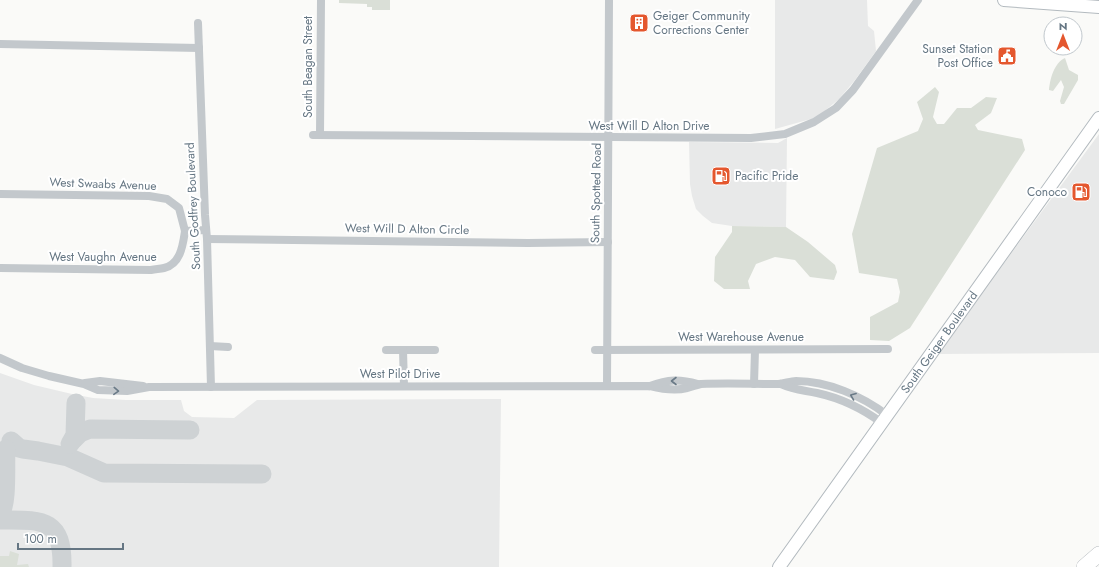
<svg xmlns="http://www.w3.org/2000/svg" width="1099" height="567" font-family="Jost,sans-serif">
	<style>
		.built { fill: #e8e9e9 }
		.green { fill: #dadfd7 }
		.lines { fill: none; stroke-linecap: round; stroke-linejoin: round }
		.taxiway { stroke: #ced2d4; stroke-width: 19 }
		.secondary-casing { stroke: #b3babf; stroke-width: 14 }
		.highway-casing { stroke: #b4b9bd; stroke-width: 16 }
		.street { stroke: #c3c8cc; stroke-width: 8 }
		.secondary { stroke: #fff; stroke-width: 12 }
		.highway { stroke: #fff; stroke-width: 15 }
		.oneway { stroke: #6a7a87 }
		.labels { text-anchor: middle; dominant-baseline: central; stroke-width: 4; stroke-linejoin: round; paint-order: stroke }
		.poi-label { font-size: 12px; fill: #657683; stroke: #fff; text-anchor: start }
		.street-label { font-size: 12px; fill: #657683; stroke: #fff }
	</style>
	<rect width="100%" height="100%" fill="#fafaf8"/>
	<g class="built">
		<polygon points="775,0 867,0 868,26 874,31 876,51 855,80 839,99 821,114 811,119 775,129"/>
		<polygon points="1099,134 1099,353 937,354"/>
		<polygon points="787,138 786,227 732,226 712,223 703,216 696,209 692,196 690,184 689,142 778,143"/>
		<polygon points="0,373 34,385 72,394 93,398 126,400 181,400 184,411 192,417 234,418 257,400 501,399 499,567 0,567"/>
	</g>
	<g class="green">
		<polygon points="339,0 390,0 390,10 372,10 372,7 367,7 367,4 339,3"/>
		<path d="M1065,58L1069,70L1078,75V80L1064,104H1061L1060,101L1064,87L1061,80L1053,91L1049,90C1050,79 1054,63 1065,58Z"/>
		<polygon points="935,87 939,92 933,117 937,124 944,124 957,108 971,108 986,97 997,98 991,113 975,125 978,130 1022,139 1025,150 910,328 889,341 870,340 870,317 898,302 900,292 897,279 859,273 852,234 877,148 918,131 923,119 917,102"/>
		<polygon points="732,226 786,227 808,242 835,265 837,272 834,280 810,277 795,260 775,257 756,264 748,281 750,289 724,289 714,281 715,257 732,232"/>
		<polygon points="10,551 19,554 17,565 28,564 29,567 0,567 0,556 9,556"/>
	</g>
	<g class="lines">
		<g class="taxiway">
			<polyline points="73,440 80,433 90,429 190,430"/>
			<polyline points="11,441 19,448 23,449 38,451 68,457 104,473 262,474"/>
			<polyline points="70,444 75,435 76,403"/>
			<path d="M0,514C8,504 5,464 6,449"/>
			<path d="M0,520C41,520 63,517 62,567"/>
		</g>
		<g class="secondary-casing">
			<g id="secondary">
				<polyline points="1004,0 1099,7"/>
				<path id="s1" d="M779,567L1099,118"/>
			</g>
		</g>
		<g class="highway-casing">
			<polyline id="highway" points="1084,567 1099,554"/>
		</g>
		<g class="street">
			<polyline points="198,23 205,215 207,239 211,387"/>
			<polyline points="0,44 199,48"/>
			<polyline points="313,135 751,138 785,134 814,122 836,108 853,90 918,0"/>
			<polyline points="320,135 321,0"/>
			<polyline points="0,194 149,196 167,199 179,208 185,231"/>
			<polyline points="207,239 528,243 608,242"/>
			<path d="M0,268L151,270C156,269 160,269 164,268C181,264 183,244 185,231L206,230"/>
			<polyline points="210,346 228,347"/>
			<polyline points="386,350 435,350"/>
			<polyline points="403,350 404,386"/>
			<polyline points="595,350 888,349"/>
			<path d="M0,358L22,368L49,376L84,384L98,390L127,391L149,387L650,386C662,389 675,391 687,388C692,387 696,385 701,384C727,383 753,384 778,384C784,384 790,381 796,381C828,381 862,396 887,415"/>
			<polyline points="85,383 100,381 143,386"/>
			<polyline points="754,384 755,350"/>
			<path d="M781,384C794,390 803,390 817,393C840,398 863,409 882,423"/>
			<polyline points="607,386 609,0"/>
			<path d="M650,386C668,379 680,379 698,384"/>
		</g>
		<use href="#secondary" class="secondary"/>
		<use href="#highway" class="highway"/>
	</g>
	<defs><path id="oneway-chevron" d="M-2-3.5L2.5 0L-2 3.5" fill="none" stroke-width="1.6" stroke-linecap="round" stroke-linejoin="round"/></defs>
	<g class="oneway">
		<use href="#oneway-chevron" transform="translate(674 381) rotate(180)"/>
		<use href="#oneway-chevron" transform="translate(116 391) rotate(3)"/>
		<use href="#oneway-chevron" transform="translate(853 396) rotate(-159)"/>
	</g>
	<defs>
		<g id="building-square" transform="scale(1)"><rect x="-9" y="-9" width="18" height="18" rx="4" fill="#e4572e" stroke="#fff"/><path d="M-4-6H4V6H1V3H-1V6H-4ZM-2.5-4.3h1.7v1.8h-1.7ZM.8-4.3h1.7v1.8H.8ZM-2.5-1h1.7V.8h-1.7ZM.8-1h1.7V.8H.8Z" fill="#fff"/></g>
		<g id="civic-square" transform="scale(1)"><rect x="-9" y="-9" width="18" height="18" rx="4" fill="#e4572e" stroke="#fff"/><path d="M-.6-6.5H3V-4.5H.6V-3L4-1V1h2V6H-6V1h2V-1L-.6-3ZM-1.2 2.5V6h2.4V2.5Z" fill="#fff"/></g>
		<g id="fuel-square" transform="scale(1)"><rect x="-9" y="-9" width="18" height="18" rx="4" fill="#e4572e" stroke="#fff"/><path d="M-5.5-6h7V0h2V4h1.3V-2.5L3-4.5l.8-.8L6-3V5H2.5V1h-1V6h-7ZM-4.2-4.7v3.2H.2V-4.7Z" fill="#fff"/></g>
	</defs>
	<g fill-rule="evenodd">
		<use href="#building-square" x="639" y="23"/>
		<use href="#civic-square" x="1007" y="56"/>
		<use href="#fuel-square" x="721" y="176"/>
		<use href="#fuel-square" x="1081" y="192"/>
	</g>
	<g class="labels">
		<g class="poi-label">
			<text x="653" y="16">Geiger Community<tspan x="653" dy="14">Corrections Center</tspan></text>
			<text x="993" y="49" text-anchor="end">Sunset Station<tspan x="993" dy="14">Post Office</tspan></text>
			<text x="735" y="176">Pacific Pride</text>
			<text x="1067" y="192" text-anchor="end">Conoco</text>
		</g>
		<g class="street-label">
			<text transform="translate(308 67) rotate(-90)">South Beagan Street</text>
			<text x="649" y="126">West Will D Alton Drive</text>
			<text transform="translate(103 184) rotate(2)">West Swaabs Avenue</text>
			<text transform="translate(596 193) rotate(-89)">South Spotted Road</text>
			<text transform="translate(193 206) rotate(-93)">South Godfrey Boulevard</text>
			<text transform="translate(407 229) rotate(1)">West Will D Alton Circle</text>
			<text x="103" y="257">West Vaughn Avenue</text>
			<text x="741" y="337">West Warehouse Avenue</text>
			<text stroke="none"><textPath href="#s1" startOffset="276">South Geiger Boulevard</textPath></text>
			<text x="400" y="374">West Pilot Drive</text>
		</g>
	</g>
	<g transform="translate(1063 36)"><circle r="19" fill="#ffffff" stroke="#c1c8cd"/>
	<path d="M0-3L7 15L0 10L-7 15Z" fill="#e4572e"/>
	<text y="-6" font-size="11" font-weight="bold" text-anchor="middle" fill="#657683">N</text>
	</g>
	<path d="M18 543v6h105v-6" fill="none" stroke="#657683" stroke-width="2"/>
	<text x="24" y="543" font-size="12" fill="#657683" stroke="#ffffff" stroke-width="3" paint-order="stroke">100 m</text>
</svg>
